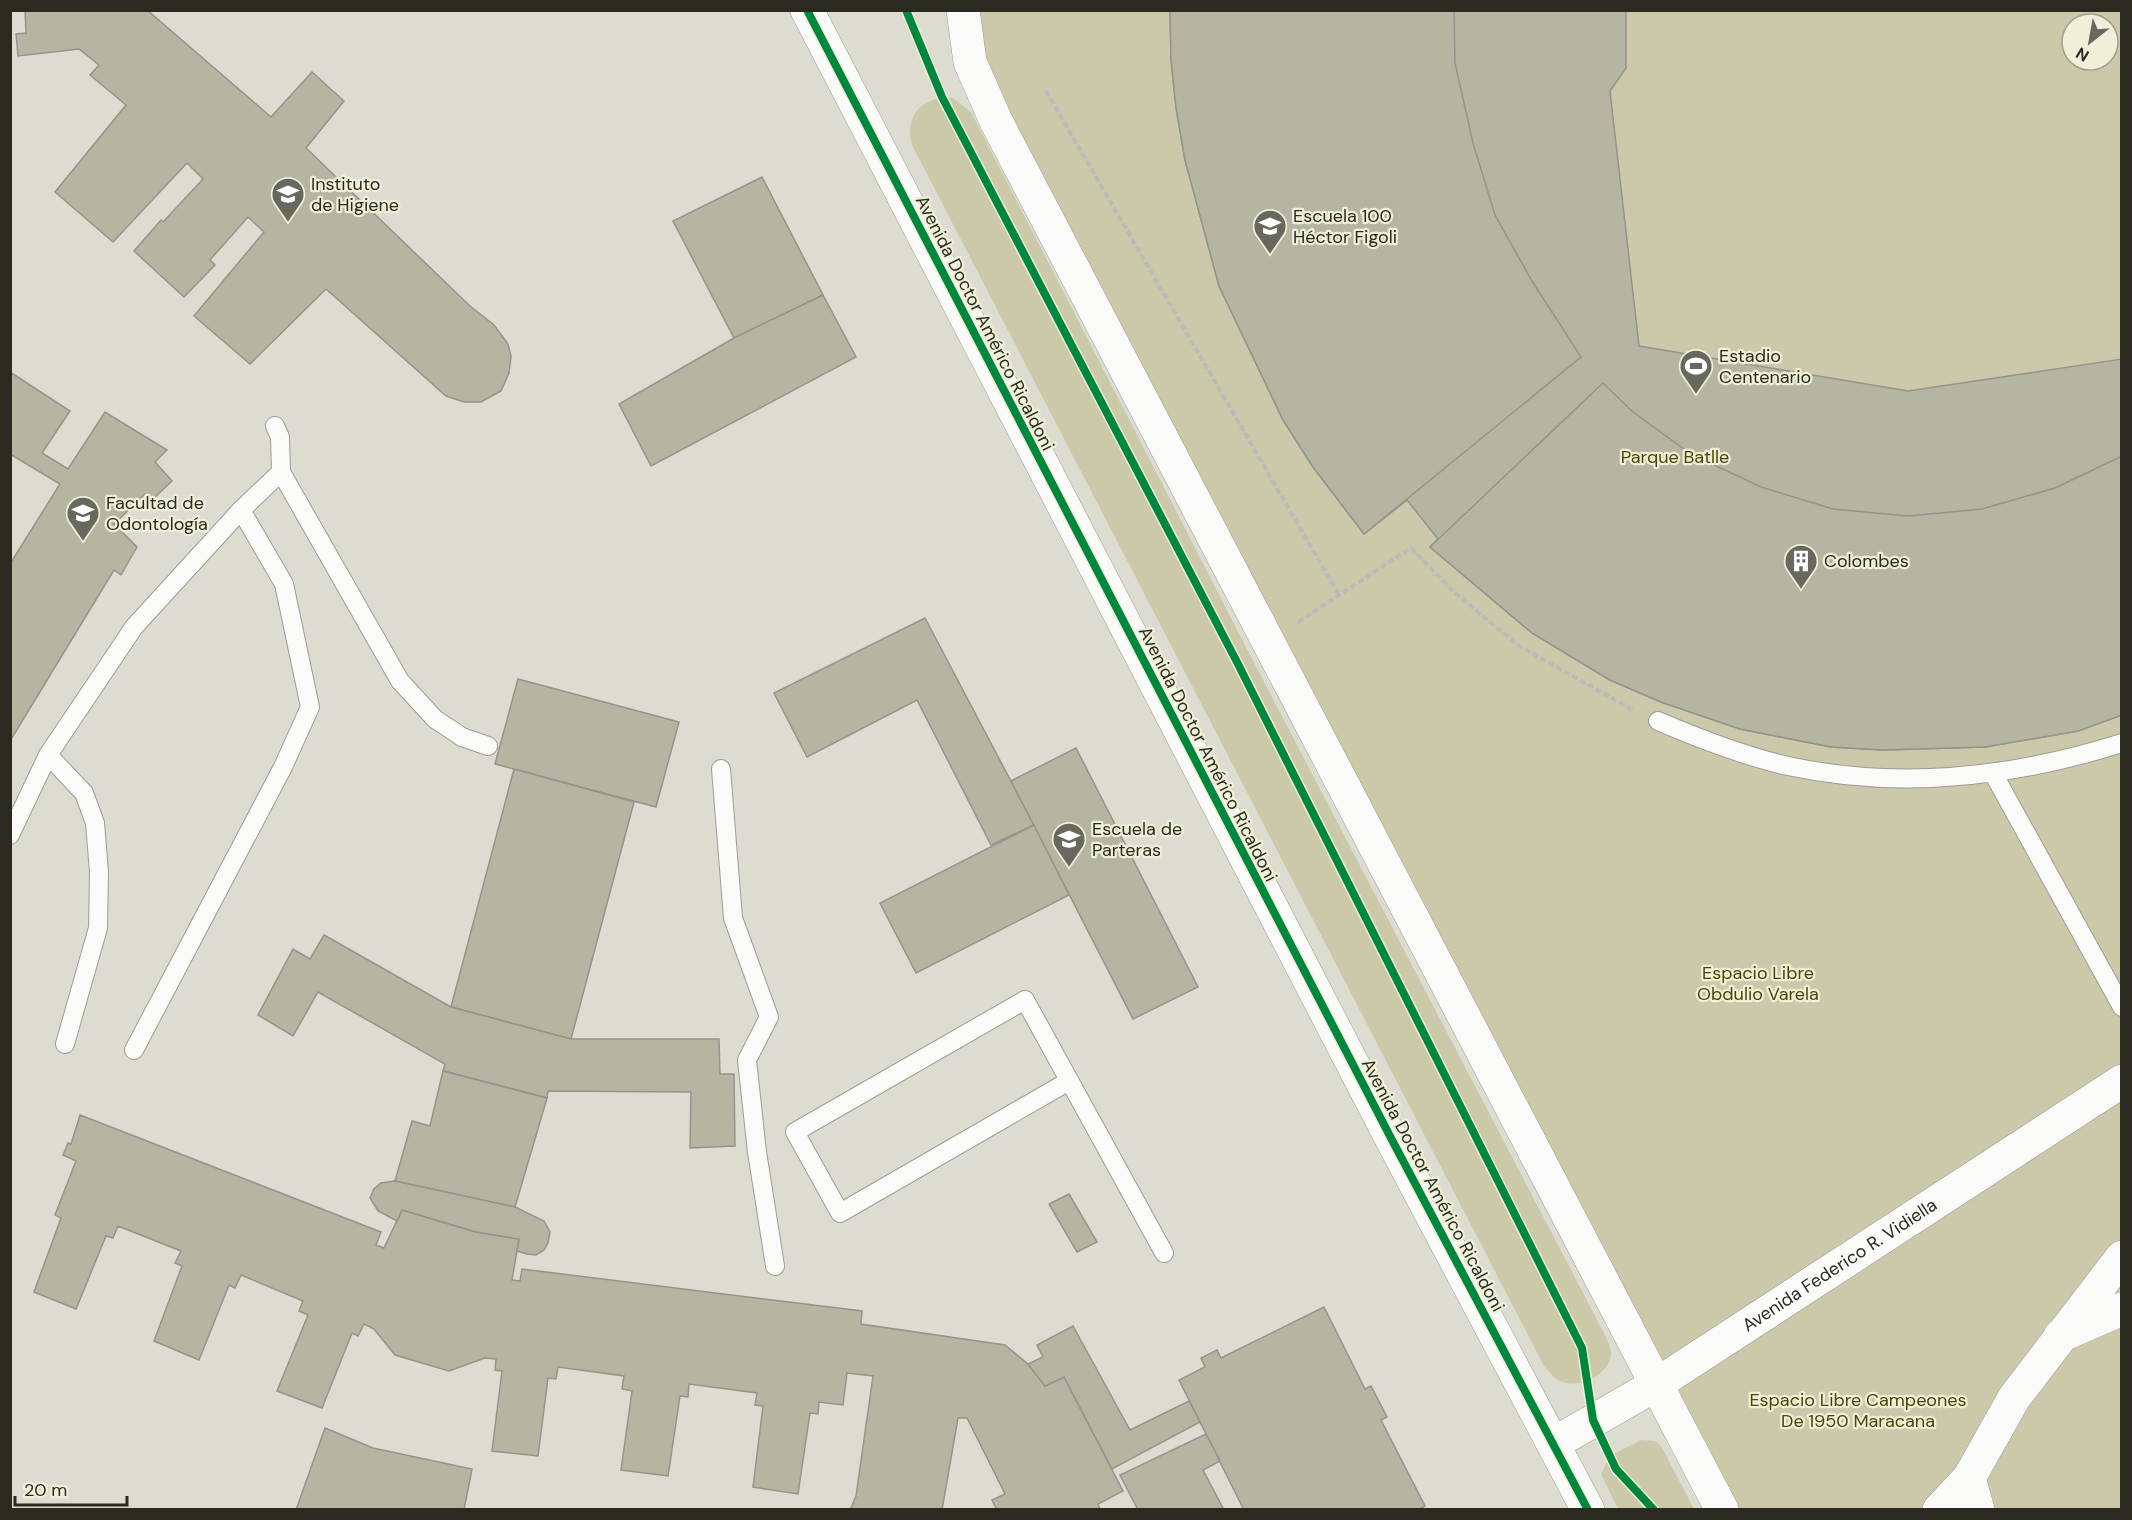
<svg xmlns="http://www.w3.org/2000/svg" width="2132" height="1520" font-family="'DM Sans',sans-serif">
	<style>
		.green { fill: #cbc9aa; fill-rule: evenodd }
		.building { fill: #b6b5a1; stroke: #95948c; stroke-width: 1.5 }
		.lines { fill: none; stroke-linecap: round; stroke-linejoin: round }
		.lane-casing { stroke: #9d9c93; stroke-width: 20 }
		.street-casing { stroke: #9d9c93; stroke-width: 34 }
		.secondary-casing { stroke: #9d9c93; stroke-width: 34 }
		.path { stroke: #bbbbb8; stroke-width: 4; stroke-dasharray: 6 3; stroke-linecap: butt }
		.lane { stroke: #fafaf8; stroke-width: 18 }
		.street { stroke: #fafaf8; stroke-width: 33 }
		.secondary { stroke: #fafaf8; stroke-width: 33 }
		.cycleway-casing { stroke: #f0efd8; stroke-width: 11 }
		.cycleway { stroke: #00873e; stroke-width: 8 }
		.labels { text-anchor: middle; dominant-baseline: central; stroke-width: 4.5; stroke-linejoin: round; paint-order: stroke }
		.poi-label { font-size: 18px; fill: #2a2a21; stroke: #f0efd8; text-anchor: start }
		.street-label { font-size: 18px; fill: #2a2a21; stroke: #f0efd8 }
		.park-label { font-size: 18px; fill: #4a4505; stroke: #f0efd8 }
	</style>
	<rect width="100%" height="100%" fill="#dddcd1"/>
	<g class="green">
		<path d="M963,11H2121V1509H1722L996,121ZM2072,24H2108V60H2072Z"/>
		<path d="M944,97L953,98L971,112L1249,653L1606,1337C1609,1344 1613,1352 1610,1360C1603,1378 1575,1390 1558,1380C1553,1377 1548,1371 1544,1366L912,145C905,119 918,101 944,97Z"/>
		<polygon points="1641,1440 1655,1441 1661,1446 1694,1509 1618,1509 1601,1474 1610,1456"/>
	</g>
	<g class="building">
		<polygon points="25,10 147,10 271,117 312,72 344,101 306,148 470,306 494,325 508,344 511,356 509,373 501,391 481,402 464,402 446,396 326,289 250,364 194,316 264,232 248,217 210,260 215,265 184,297 134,251 161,220 163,222 203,179 187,163 113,242 55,192 126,105 90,75 99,65 79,49 18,56 16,34 26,33"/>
		<polygon points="1170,10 1626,10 1626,68 1610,91 1639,346 1908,391 2122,359 2122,715 2078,731 1985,747 1883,750 1831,747 1740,729 1661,702 1610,680 1532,633 1430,547 1438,539 1407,500 1364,534 1313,467 1283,420 1219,286 1185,160 1176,108 1171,59"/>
		<polygon points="1170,10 1454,10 1455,63 1473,143 1495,215 1532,281 1581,357 1364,534 1313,467 1283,420 1219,286 1185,160 1176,108 1171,59"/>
		<polygon points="762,177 823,295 734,338 673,221"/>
		<polygon points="823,295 856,357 651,466 619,404 734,338"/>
		<polygon points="10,372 70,411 42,453 68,469 105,412 167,450 155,462 172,481 151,501 145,494 114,524 137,547 121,575 114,570 10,741 10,564 60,484 10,454"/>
		<polygon points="1603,383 1633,412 1691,454 1761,487 1833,509 1908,516 1982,509 2055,488 2122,456 2122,715 2078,731 1985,747 1883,750 1831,747 1740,729 1661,702 1610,680 1532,633 1430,547"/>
		<polygon points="925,618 1034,825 991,845 917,700 807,757 774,693"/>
		<polygon points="518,679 679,722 656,807 495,764"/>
		<polygon points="1076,748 1198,987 1133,1019 1011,781"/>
		<polygon points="514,769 634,802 571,1039 451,1007"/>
		<polygon points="1034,825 1069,895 916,973 880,903"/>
		<polygon points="324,935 451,1007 571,1039 719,1039 720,1074 734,1074 735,1146 690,1148 691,1092 548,1091 547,1098 443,1071 445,1064 318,992 293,1036 258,1015 293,949 310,959"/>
		<polygon points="443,1071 547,1098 515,1207 395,1181 412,1121 430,1126"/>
		<polygon points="80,1115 381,1232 376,1245 384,1248 402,1210 476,1232 519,1239 512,1280 520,1281 522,1269 862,1311 861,1324 1005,1345 1028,1364 1045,1386 1064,1377 1123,1491 1098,1504 1100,1510 997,1510 992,1500 1005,1494 967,1418 958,1418 942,1510 850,1510 856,1496 873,1376 847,1373 843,1405 819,1402 818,1414 810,1413 798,1494 753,1487 763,1406 755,1405 757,1393 689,1384 688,1397 680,1396 668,1476 621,1470 632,1391 622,1389 624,1376 558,1367 556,1379 548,1378 538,1456 492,1451 502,1371 495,1370 496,1359 485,1358 449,1371 395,1355 374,1329 364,1324 358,1336 352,1333 322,1408 277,1391 308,1315 299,1311 303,1301 241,1275 235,1288 229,1285 199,1360 154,1341 182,1266 175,1263 181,1251 118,1226 113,1238 106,1236 76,1309 34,1292 61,1218 55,1215 76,1161 63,1155 68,1143 71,1144"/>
		<polygon points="395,1181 515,1207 544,1221 550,1232 548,1243 544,1250 536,1255 527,1254 517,1251 519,1239 476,1232 402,1210 397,1221 378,1211 370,1198 374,1189 381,1183"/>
		<polygon points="1069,1194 1097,1242 1077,1252 1049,1204"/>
		<polygon points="1324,1307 1365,1389 1371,1386 1387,1417 1381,1420 1425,1506 1418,1510 1244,1510 1179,1380 1205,1367 1201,1358 1217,1350 1221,1358"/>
		<polygon points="1073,1326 1130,1430 1189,1401 1200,1422 1112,1469 1064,1377 1045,1386 1028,1364 1043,1357 1037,1345"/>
		<polygon points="325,1428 373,1448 472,1469 464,1510 296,1510"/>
		<polygon points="1206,1434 1220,1461 1203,1470 1224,1510 1138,1510 1120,1475"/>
	</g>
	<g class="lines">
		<g class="lane-casing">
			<g id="lane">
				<polyline points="281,472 400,681 435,719 462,737 488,746"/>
				<path d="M1658,721C1700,739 1743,756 1788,766C1899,790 2014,777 2122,743"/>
				<polyline points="48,755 84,793 95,823 99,872 98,928 65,1044"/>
				<polyline points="721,769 733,918 769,1017 747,1060 757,1152 775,1266"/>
				<polyline points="1993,773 2122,1007"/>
				<polyline points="10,835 48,755 134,627 241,510 281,472 280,437 275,426"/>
				<polyline points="134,1050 283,767 310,707 284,584 241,510"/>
				<polyline points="1069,1081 840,1213 795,1132 1025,1000 1164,1253"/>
			</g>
		</g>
		<g class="street-casing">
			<g id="street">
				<polyline points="2060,1336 2122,1309"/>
				<polyline points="1969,1478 1978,1510"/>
			</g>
		</g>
		<g class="secondary-casing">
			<g id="secondary">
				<polyline points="807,10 1392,1140 1588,1510"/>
				<polyline points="963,10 970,62 996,121 1722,1510"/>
				<path id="s1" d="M1553,1444L1657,1384L2122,1081"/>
				<polyline points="1939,1510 1969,1478 2014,1398 2122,1257"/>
			</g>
		</g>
		<g class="path">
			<polyline points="1046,91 1339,595"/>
			<polyline points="1298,622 1411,548 1455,593 1519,646 1633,710"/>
		</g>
		<use href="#lane" class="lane"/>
		<use href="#street" class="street"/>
		<use href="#secondary" class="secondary"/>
		<g class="cycleway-casing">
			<g id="cycleway">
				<polyline points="807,10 1392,1140 1588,1510"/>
				<polyline points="906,10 942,97 1238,664 1582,1348 1593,1420 1616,1469 1654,1510"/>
			</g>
		</g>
		<use href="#cycleway" class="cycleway"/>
	</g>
	<defs>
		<g id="university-pin" transform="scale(1.725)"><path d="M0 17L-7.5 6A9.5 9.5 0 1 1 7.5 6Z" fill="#69685f" stroke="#f0efd8"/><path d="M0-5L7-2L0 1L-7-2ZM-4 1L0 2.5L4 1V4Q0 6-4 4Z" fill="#fff"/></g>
		<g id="school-pin" transform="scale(1.725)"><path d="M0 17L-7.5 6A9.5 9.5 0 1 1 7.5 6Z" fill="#69685f" stroke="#f0efd8"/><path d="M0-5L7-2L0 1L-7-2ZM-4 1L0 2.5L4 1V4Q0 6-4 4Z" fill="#fff"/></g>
		<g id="stadium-pin" transform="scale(1.725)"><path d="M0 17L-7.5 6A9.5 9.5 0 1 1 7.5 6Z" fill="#69685f" stroke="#f0efd8"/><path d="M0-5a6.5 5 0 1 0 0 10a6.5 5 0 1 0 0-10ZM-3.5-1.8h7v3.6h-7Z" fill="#fff"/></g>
		<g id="building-pin" transform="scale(1.725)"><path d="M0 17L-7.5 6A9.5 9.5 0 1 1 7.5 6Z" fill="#69685f" stroke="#f0efd8"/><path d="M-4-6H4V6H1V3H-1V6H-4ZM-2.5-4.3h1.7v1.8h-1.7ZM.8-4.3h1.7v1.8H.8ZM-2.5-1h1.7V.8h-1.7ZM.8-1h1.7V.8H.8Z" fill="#fff"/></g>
	</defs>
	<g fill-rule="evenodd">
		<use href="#university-pin" x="288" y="194"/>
		<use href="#school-pin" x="1270" y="226"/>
		<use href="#stadium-pin" x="1696" y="366"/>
		<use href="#university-pin" x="83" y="513"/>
		<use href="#building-pin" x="1801" y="561"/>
		<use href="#university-pin" x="1069" y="839"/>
	</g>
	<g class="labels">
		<g class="poi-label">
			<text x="311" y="184">Instituto<tspan x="311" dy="21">de Higiene</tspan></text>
			<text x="1293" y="216">Escuela 100<tspan x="1293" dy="21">Héctor Figoli</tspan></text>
			<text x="1719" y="356">Estadio<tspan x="1719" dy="21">Centenario</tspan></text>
			<text x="106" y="503">Facultad de<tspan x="106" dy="21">Odontología</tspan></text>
			<text x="1824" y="561">Colombes</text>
			<text x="1092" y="829">Escuela de<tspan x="1092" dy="21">Parteras</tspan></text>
		</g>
		<g class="street-label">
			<text transform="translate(985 323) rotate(63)">Avenida Doctor Américo Ricaldoni</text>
			<text transform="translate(1208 754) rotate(63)">Avenida Doctor Américo Ricaldoni</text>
			<text transform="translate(1433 1185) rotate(62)">Avenida Doctor Américo Ricaldoni</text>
			<text stroke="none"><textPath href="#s1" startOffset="338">Avenida Federico R. Vidiella</textPath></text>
		</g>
		<g class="park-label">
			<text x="1675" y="457">Parque Batlle</text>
			<text x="1758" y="973">Espacio Libre<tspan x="1758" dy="21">Obdulio Varela</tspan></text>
			<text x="1858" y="1400">Espacio Libre Campeones<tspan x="1858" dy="21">De 1950 Maracana</tspan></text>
		</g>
	</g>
	<rect width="2132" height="1520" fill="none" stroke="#2a2a21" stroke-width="24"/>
	<g transform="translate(2090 42) rotate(211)"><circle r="28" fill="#f0efd8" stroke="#a1a08f" stroke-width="1.5"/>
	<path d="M0-4.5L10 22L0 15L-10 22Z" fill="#69685f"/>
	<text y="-9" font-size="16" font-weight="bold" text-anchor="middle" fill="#2a2a21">N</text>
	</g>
	<path d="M15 1496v9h112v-9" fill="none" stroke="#2a2a21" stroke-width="3"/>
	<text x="24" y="1496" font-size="18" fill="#2a2a21" stroke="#f0efd8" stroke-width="4.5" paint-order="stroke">20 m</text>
</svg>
